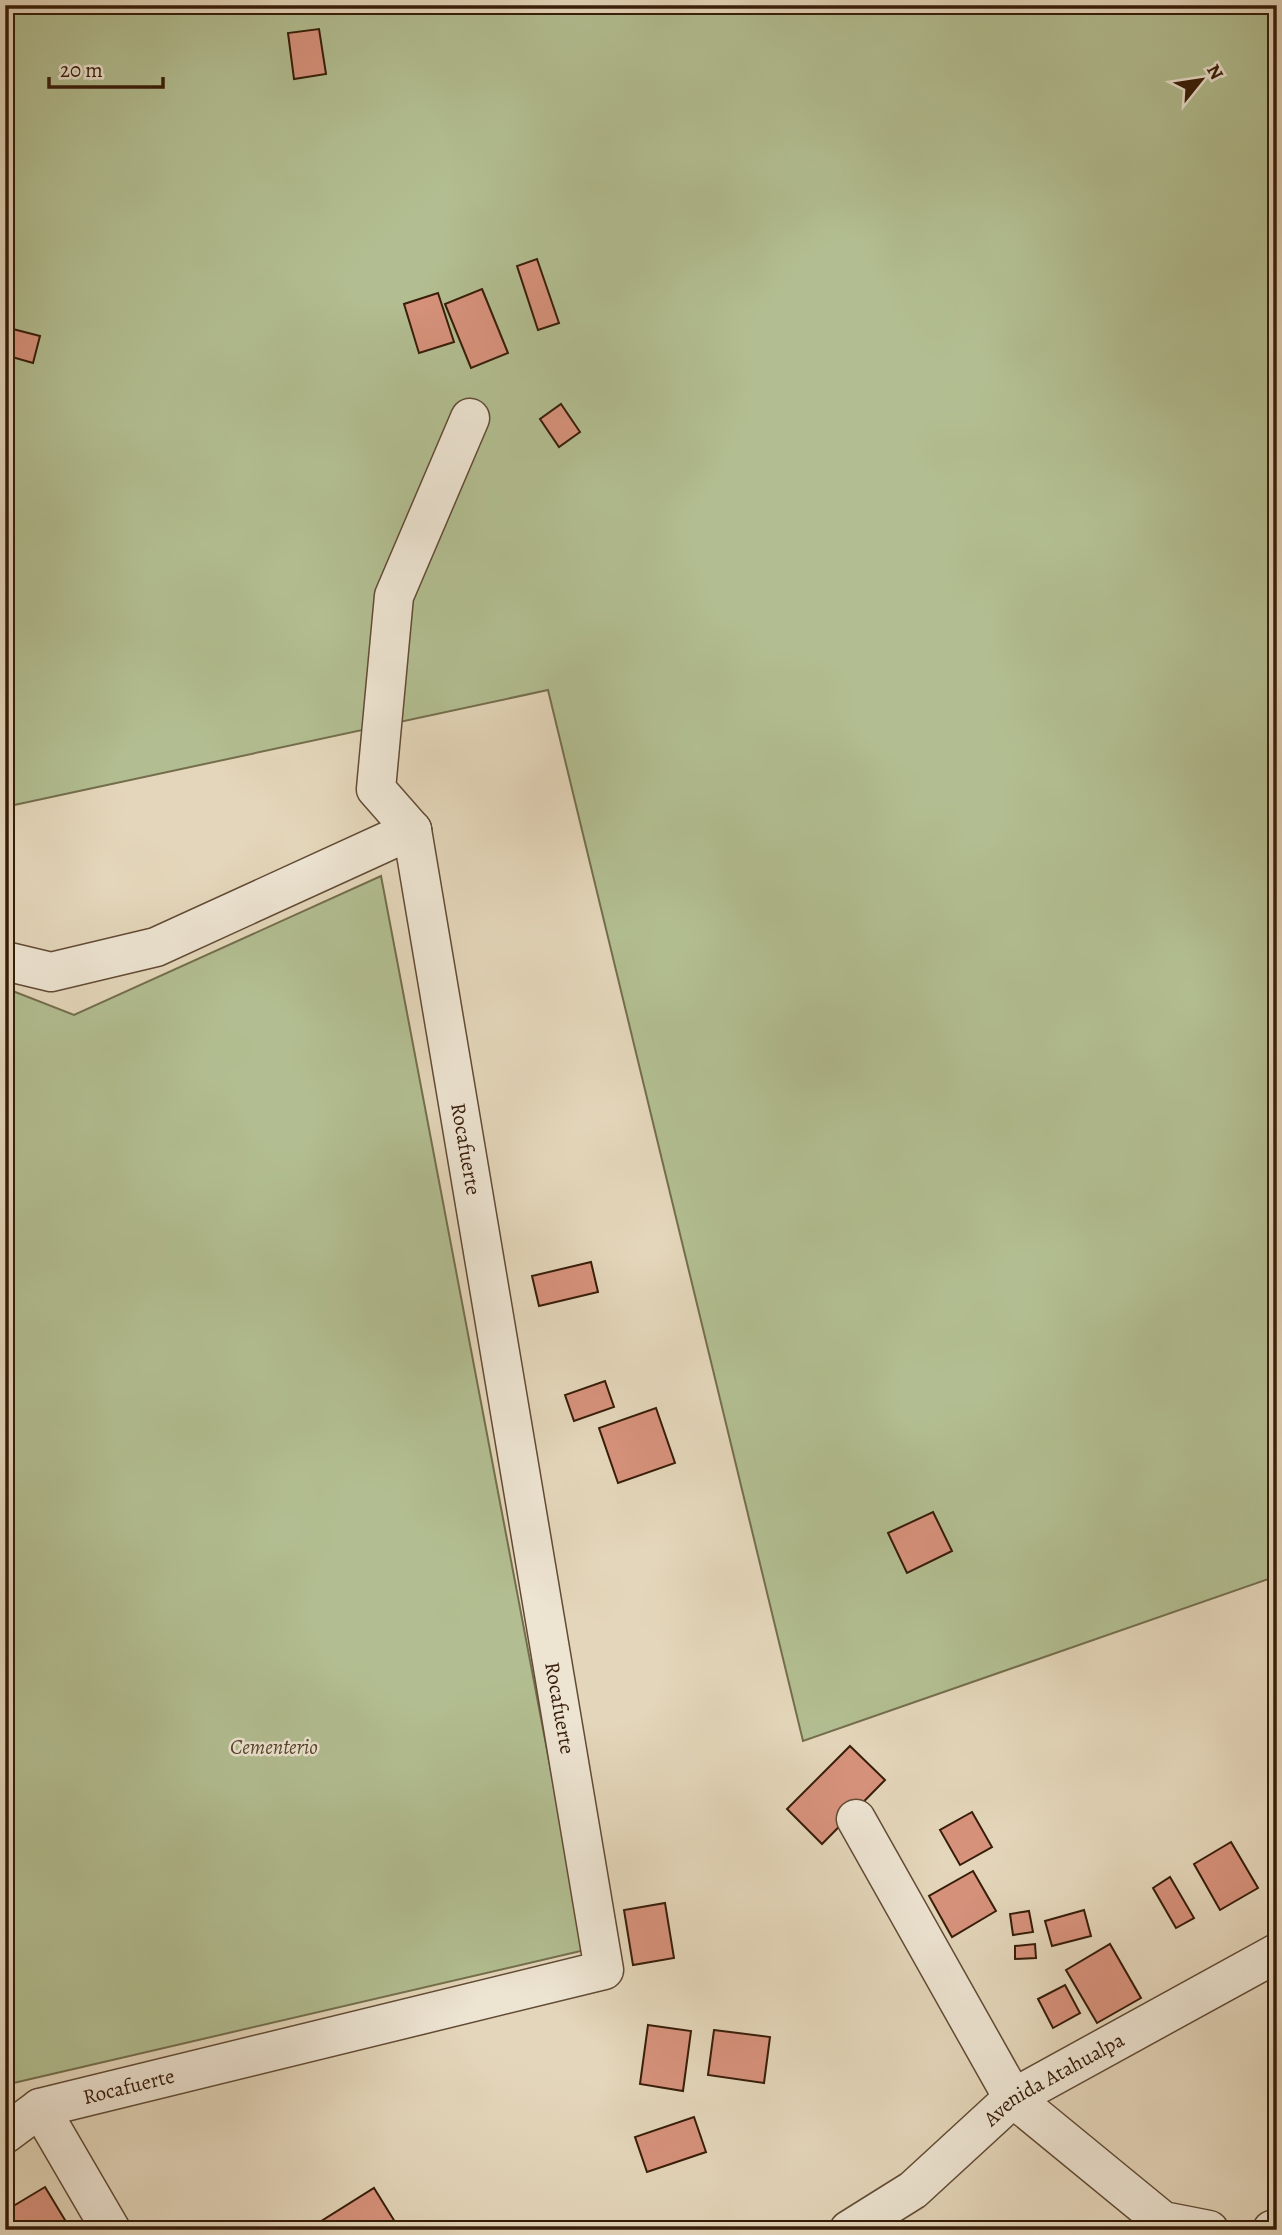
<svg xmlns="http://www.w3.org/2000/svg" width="1282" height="2235" font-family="Alegreya,serif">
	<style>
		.green { fill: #b2be91; stroke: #746e4d; stroke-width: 2 }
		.building { fill: #d7927c; stroke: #371d09; stroke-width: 2 }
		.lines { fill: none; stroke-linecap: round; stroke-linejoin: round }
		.minor-casing { stroke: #624b35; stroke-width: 41 }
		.minor { stroke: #ede4d2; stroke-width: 38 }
		.labels { text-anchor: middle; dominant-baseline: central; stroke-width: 5; stroke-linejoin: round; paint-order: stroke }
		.street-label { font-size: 21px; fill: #371d09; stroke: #ede4d2 }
		.park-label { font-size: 21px; font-style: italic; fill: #56452b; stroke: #ede4d2 }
	</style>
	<rect width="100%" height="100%" fill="#e4d6ba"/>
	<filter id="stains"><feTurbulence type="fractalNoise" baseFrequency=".00286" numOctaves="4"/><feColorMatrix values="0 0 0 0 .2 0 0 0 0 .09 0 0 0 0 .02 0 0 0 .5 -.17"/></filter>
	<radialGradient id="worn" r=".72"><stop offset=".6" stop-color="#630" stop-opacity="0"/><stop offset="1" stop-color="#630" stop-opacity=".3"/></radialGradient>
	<g class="green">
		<polygon points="5,5 1277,5 1277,1576 803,1741 548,690 5,807"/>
		<polygon points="381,876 585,1950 5,2085 5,988 74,1015"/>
	</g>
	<g class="building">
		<polygon points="319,29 326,74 294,79 288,33"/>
		<polygon points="537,259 559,323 538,330 517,266"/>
		<polygon points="482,289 508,353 471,368 445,304"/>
		<polygon points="438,293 454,342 419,353 404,304"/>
		<polygon points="5,327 40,336 33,363 5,355"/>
		<polygon points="561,404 580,432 559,447 540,419"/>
		<polygon points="591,1262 598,1292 539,1306 532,1276"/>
		<polygon points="605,1381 614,1407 574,1421 565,1395"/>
		<polygon points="656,1408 675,1463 618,1483 599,1428"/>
		<polygon points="933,1512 952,1551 907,1573 888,1533"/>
		<polygon points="850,1746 885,1780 822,1844 787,1809"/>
		<polygon points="972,1812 992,1847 960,1865 940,1830"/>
		<polygon points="1231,1842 1258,1888 1220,1910 1194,1864"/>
		<polygon points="973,1871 996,1911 952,1937 929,1896"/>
		<polygon points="1170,1877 1194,1918 1176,1928 1153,1888"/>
		<polygon points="665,1903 674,1958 633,1965 624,1910"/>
		<polygon points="1084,1910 1091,1936 1052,1946 1045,1921"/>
		<polygon points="1029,1911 1033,1932 1013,1935 1010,1914"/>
		<polygon points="1035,1944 1036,1958 1015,1959 1015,1946"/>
		<polygon points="1110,1944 1141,1998 1097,2023 1066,1970"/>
		<polygon points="1065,1985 1080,2013 1053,2028 1038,1999"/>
		<polygon points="648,2025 691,2031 683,2091 640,2084"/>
		<polygon points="714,2030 770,2037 764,2083 708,2075"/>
		<polygon points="694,2117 706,2152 647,2172 635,2137"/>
		<polygon points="45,2187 68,2225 61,2230 5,2230 5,2211"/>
		<polygon points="374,2188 400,2230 307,2230"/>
	</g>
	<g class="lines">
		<g class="minor-casing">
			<g id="minor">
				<polyline points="412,830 376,789 394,596 470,418"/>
				<polyline points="5,961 51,972 156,947 412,830"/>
				<polyline points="856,1819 1013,2098 1163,2221 1209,2230"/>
				<polyline points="40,2108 111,2230"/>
				<path id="s1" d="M5,2134L40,2108L604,1970L412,830"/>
				<path id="s2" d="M849,2230L913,2190L1013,2098L1277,1953"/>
				<polyline points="1272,2230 1277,2228"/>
			</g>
		</g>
		<use href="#minor" class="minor"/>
	</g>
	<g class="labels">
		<g class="street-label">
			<text transform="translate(466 1149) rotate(80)">Rocafuerte</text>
			<text transform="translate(560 1708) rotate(80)">Rocafuerte</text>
			<text stroke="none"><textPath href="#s2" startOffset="256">Avenida Atahualpa</textPath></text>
			<text stroke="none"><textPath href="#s1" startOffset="135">Rocafuerte</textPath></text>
		</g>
		<g class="park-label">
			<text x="274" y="1747">Cementerio</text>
		</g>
	</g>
	<rect width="1282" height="2235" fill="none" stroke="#e4d6ba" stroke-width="28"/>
	<rect x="7" y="7" width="1268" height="2221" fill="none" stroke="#371d09" stroke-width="3.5"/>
	<rect x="14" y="14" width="1254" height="2207" fill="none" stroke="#371d09" stroke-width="2"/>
	<g transform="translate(1201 80) rotate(60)" stroke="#ede4d2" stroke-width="5" paint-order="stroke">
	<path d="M0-5L12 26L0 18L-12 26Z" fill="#371d09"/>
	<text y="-10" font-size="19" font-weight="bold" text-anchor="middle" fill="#371d09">N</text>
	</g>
	<path d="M49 77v10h114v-10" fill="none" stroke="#371d09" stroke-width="3.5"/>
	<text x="60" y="77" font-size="21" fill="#371d09" stroke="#ede4d2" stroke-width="5" paint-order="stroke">20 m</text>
	<rect width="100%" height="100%" filter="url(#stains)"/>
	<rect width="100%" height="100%" fill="url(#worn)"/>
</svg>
